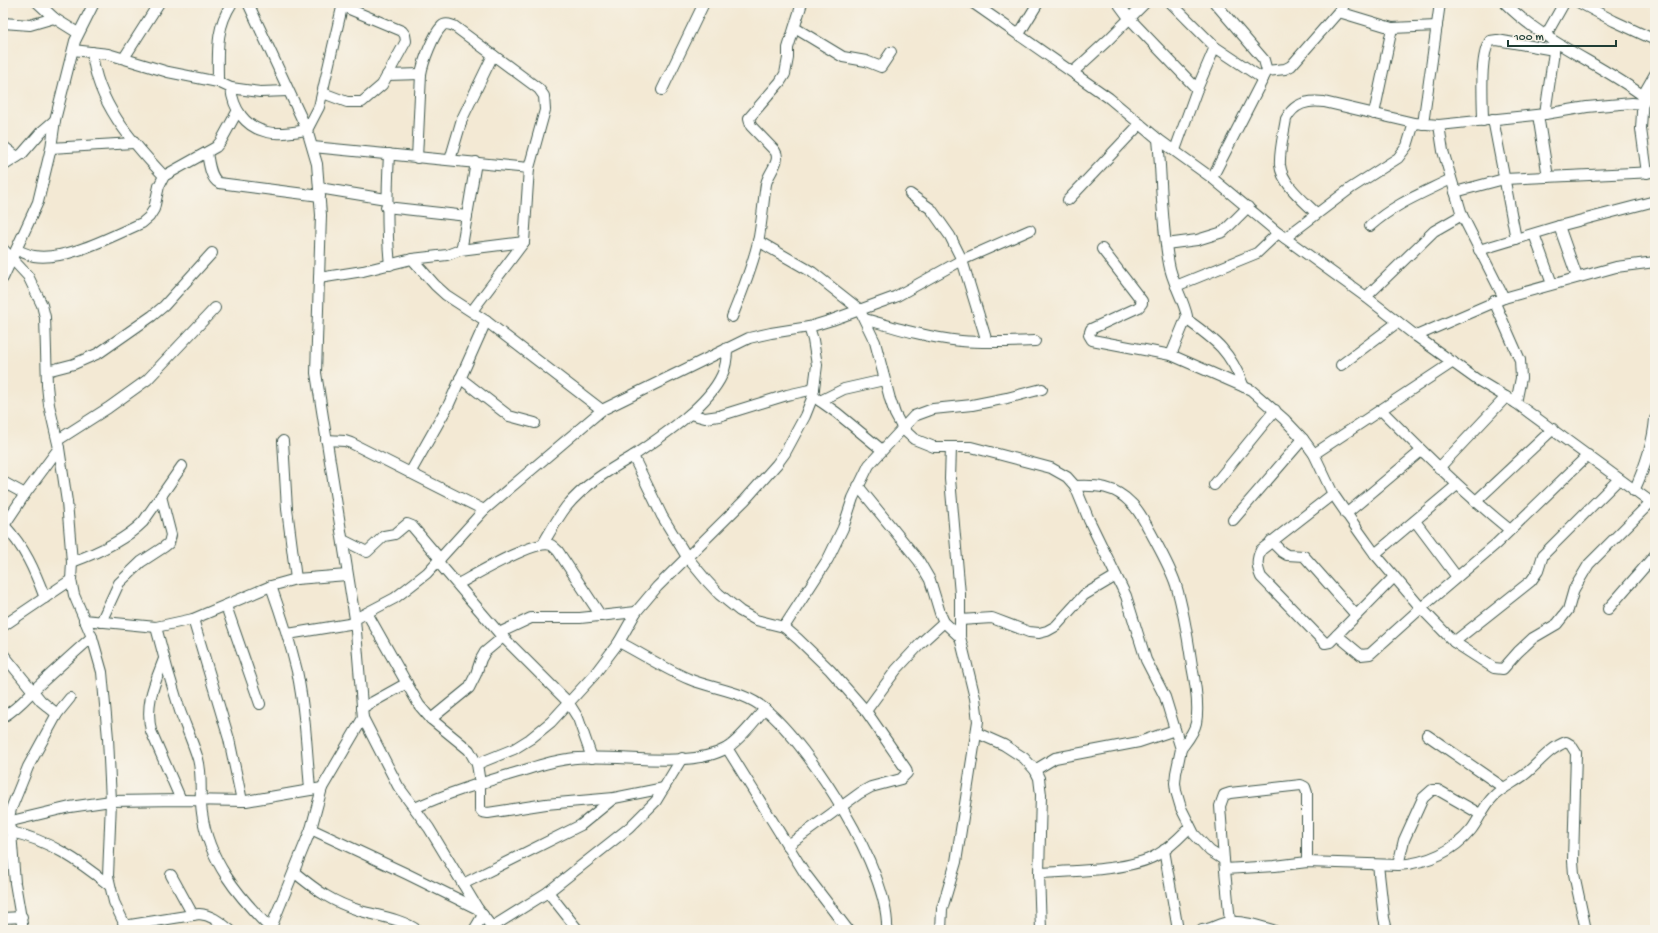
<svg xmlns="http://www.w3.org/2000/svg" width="1658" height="933" font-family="'Gochi Hand',sans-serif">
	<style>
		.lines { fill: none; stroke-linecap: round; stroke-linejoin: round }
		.minor-casing { stroke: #3f574c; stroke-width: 12 }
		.minor { stroke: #fff; stroke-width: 10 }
	</style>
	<rect width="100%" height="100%" fill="#f7f3e8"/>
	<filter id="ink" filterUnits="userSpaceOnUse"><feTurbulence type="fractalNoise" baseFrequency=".025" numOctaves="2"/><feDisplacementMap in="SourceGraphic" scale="8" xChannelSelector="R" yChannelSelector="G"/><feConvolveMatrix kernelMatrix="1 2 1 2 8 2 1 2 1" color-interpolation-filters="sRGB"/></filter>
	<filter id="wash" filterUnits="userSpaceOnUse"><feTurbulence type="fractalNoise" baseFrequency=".012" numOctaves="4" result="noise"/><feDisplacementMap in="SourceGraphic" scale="16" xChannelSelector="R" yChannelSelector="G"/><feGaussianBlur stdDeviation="0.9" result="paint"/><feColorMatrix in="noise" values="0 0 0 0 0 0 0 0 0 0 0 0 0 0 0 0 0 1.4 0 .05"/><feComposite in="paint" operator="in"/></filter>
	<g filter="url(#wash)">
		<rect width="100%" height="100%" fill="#f3e9d4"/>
	</g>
	<g filter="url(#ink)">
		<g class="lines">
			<g class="minor-casing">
				<g id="minor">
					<polyline points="38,3 54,18 78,33"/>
					<polyline points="248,3 307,130 317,164 321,215 316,373 355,619 363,718 398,786 429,828 478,909 494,930"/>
					<polyline points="973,3 1109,98 1158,139 1212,178 1278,233 1366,297 1416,336 1476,379 1516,403 1655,505"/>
					<polyline points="1118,3 1129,18 1197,89 1215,47"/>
					<polyline points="1171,3 1215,47 1263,79"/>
					<path d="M1505,3C1544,43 1602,64 1646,98L1655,100"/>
					<polyline points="1580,3 1614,21 1655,40"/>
					<polyline points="1339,12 1392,28 1437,26"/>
					<polyline points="3,23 30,25 54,18"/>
					<polyline points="795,28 843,57 866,61 881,67 891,52"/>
					<polyline points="1019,34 1038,3"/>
					<polyline points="1546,35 1564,3"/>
					<polyline points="73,50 108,54 168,72 218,82 231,88 260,92 288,91"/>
					<path d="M92,52C97,103 131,141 164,176"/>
					<polyline points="124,58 159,3"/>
					<polyline points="1267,71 1285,69 1291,66 1346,3"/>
					<polyline points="1073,72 1108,40 1145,3"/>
					<polyline points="387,75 421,74"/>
					<path d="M218,82C218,52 215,29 232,3"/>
					<path d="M231,88C233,109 245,127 267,132C279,135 294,132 307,130L319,107L343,3"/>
					<polyline points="662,90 704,3"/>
					<polyline points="323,93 347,102 362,102 382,85 406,41 405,35 402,31 342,6"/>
					<polyline points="1374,114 1392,28"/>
					<polyline points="1545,114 1555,45"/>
					<polyline points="1538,115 1548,177"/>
					<polyline points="1493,119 1516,239"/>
					<path d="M1483,121C1483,101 1479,56 1490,41L1497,40L1554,50"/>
					<polyline points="1423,124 1440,3"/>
					<polyline points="1439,125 1443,151 1462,215 1504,298"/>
					<path d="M1158,139C1162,180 1161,222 1169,264C1172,282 1183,298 1187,316L1171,355"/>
					<polyline points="3,146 17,157"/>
					<polyline points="313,147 529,168"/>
					<polyline points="51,148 133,143"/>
					<polyline points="1175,150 1197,89"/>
					<path d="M207,153C209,163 210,178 219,183L320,196"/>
					<path d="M389,154C387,192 386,228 390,265"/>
					<path d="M417,158L421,74C423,62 433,35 442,26C446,22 450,25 454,26L539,89L544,96L545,110L529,168L524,242L472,311"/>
					<polyline points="450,160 462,119 493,55"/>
					<polyline points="3,166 22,154 41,132 55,120"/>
					<polyline points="1647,173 1641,129 1643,95 1655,74"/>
					<polyline points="1212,178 1267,71 1264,60 1215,3"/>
					<polyline points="319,188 386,199"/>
					<polyline points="1455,192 1504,179 1655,172"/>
					<polyline points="910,194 931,209 950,236 962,260 987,342"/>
					<polyline points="1068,200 1140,124"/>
					<polyline points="386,207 467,216"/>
					<path d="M1316,213C1303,200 1282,184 1280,165C1279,152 1284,132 1286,119C1294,103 1308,100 1324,102L1414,123L1439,125L1545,114L1587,107L1632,103L1643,104"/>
					<path d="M1370,226C1396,203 1421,194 1451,179"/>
					<polyline points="1559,226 1577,277"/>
					<polyline points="1534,234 1552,284"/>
					<polyline points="1285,238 1351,188 1398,158 1407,146 1414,123"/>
					<polyline points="758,241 812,272 859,309 875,342 890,399 895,414 903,429 914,439 934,447 971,447 1051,468 1067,477 1075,486 1089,520 1126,596 1146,660 1165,697 1181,749 1176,773 1175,783 1176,791 1181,808 1194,834 1210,851 1224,860 1230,922"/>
					<polyline points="1166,244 1197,240 1223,232 1248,207"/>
					<polyline points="3,249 28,276 42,305 45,317 47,385 49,405 59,448 67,502 72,562 71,580 74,595 92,637 102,672 108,738 111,801 108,876 114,902 123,921 124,930"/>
					<polyline points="1102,249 1142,301 1142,303 1139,307 1091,329 1089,335 1092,340 1171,355 1251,390 1284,419 1303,439 1314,454 1333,494 1360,533 1375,554 1421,608 1454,642 1494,668 1503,669 1518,652 1533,638 1557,624 1568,610 1574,589 1589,564 1651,502"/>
					<path d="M17,250C22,252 28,255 34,256C67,261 112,236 142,223L149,217L154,209L159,186L164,176L216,147L221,141L237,112"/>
					<polyline points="460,250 462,246 476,162"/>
					<polyline points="1479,250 1559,226 1655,201"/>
					<polyline points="412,259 447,255 460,250 524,242"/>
					<polyline points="3,278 38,202 51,148 55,120 75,41 94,3"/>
					<polyline points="319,278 363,271 412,259 435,285 446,295 486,321 602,410"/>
					<polyline points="1176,286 1257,253 1278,233"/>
					<polyline points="1366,297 1434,231 1462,215"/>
					<polyline points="1494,301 1520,360 1521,378 1516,403"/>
					<path d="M732,317C742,292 752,268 758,242C762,223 763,203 766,184C768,173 782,161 775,151L751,126L749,118L780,82L785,74L788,58V48L802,3"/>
					<path d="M865,319C896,328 929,338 961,341C985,343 1010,342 1035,341"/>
					<path d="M1186,319C1217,341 1230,351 1244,387"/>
					<polyline points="1416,336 1504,298 1616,267 1655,262"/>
					<path d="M727,348C727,358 726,367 722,375C708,406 661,437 633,456L662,516L687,557L706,580L719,594L740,611L756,620L784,627L798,639L830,670L866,711L906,769L907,773L901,779L871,787L860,793L787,846"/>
					<polyline points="1341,365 1398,322"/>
					<polyline points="47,371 74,364 99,353 152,316 164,306 212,253"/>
					<polyline points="460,378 509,416 535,423"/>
					<polyline points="813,396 837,413 882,450"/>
					<polyline points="820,401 844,389 884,380"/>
					<path d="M1381,410C1423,452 1464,493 1510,530"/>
					<polyline points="690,414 705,418 719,416 787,395 814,389"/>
					<polyline points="58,440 108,408 147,380 215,308"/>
					<polyline points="326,440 345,441 351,443 484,510"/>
					<polyline points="283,441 287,509 296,579"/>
					<polyline points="1314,454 1453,362"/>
					<polyline points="1439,468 1506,397"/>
					<polyline points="410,473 449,404 486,321"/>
					<polyline points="3,482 25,494"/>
					<polyline points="1214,485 1275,410"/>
					<polyline points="858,486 919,561 930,580 940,613 944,622 960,637"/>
					<path d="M1075,486C1097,485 1115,486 1131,503C1140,511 1145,523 1151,533C1160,550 1170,567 1176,585C1184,611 1188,639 1192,666C1195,681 1199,708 1196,723C1194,733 1186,742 1181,749"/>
					<path d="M1634,491C1645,467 1653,445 1655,419"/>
					<path d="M1333,494L1261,550C1256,560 1257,567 1261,577L1325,643L1330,642L1394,577"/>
					<polyline points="1475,502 1553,429"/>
					<polyline points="1346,514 1421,451"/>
					<polyline points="1233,520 1303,439"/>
					<polyline points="1415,521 1457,577"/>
					<path d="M4,525C25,548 34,569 45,598"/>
					<polyline points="3,527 25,494 59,448"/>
					<polyline points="343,540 367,552 384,536 395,534 407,524 412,526 440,559"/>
					<polyline points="1271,541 1282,552 1287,555 1304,556 1356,615"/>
					<path d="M543,544C550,532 557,519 566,507C584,485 609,470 633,456"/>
					<polyline points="1375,554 1457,485"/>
					<path d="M72,562C97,553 124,541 143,522L182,466"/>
					<polyline points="438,562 499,633 568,702 578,718 592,758"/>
					<path d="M458,584C475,575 535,539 551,545C553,546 556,549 558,551L601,616"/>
					<path d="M271,586C281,614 290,642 297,671C305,710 307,751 310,790"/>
					<polyline points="226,606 260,704"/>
					<polyline points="1608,609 1655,555"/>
					<polyline points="367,613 419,705 431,719 469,750 477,764 480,783 480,809 482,812 488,813 546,804 614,798 664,788"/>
					<polyline points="193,619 229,739 242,801"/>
					<polyline points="355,619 395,598 427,573 484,510 602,410 749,338 771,333 809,327 832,320 895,297 962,260 1030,230"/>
					<polyline points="84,620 156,627 193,619 271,586 296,579 347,575"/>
					<polyline points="960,620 992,618 1029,632 1039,633 1047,631 1056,626 1084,595 1116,576"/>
					<polyline points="101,622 119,583 141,562 164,547 169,543 171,535 161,496"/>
					<polyline points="3,626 71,580"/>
					<path d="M156,627C163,655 171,683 180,711C186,727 193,743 198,759C203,777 199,795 202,813C208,860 238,896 270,928"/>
					<polyline points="784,627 828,559 843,528 853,498 869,465 914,416 933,409 972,405 1007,398 1042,389"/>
					<polyline points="499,633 531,618 580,618 636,612"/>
					<polyline points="288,634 355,623"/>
					<polyline points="1337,635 1361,655 1370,654 1421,608 1496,544 1588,455"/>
					<path d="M619,642C642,654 665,669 689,679C713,689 744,691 765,709C810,746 890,871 887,930"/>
					<polyline points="1454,642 1531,581 1538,571 1543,555 1619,479"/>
					<polyline points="3,654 41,701 57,714"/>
					<path d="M164,659C154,685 145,703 151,731L181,800"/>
					<polyline points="362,708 407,683"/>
					<polyline points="866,711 896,670 922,642 944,622"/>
					<path d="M3,717C17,709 26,698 37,687C55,670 74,653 92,637"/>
					<polyline points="431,719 469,688 476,674 481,659 485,652 503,637"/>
					<polyline points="977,733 1004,745 1024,758 1035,770 1039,778 1041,795 1039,873 1041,930"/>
					<polyline points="1427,735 1504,788"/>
					<polyline points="727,748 806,875 848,930"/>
					<polyline points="477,764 514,749 530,739 551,722 594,675 619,642 636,612 657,587 745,500 777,464 785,453 805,416 813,396 817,365 813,340 809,327"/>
					<polyline points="1035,770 1055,758 1139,742 1175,730"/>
					<path d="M415,808C447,793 481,783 515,773C532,768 550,761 568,759C613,752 687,771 727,748C742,738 753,722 765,709"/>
					<polyline points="3,823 70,807 111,801 181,800 246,801 322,788"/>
					<polyline points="311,829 407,874 478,909"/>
					<path d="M11,832C49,840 79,861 109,885"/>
					<polyline points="1164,850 1178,930"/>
					<polyline points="1224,860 1220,806 1224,795 1230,793 1301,785 1305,787 1307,793 1307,862"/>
					<polyline points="1378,865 1384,918 1387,930"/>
					<polyline points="1398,865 1404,840 1423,798 1432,790 1438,790 1480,814"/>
					<path d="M1225,869L1275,866L1307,862L1398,865C1426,863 1452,853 1471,830C1479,820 1483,807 1493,797C1503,786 1519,781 1530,770C1541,760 1552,747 1566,742L1571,745L1576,753L1573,861L1574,874L1586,930"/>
					<path d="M294,872C317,891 332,902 361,911C379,916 401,919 417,930"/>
					<path d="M1039,873C1071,871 1129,871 1157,855C1170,848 1180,837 1190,827"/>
					<polyline points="171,875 193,915"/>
					<polyline points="463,884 581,825 614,798"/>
					<polyline points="548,892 578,930"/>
					<polyline points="3,918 22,917"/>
					<path d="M124,926L199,914C212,915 221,923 230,930"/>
					<polyline points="492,927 548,892 629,828 656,801 682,758"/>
					<polyline points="23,930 15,883 11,832 8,822 11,809 28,767 57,714 70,698"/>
					<polyline points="270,930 311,829 322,788 363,718"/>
					<polyline points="474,930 483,915"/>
					<polyline points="941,930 942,909 956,862 978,721 975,698 960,637 960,594 950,479 951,447"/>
					<path d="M1202,930C1212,929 1219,923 1229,922C1244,921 1259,926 1273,930"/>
				</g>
			</g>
			<use href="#minor" class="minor"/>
		</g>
	</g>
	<rect width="1658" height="933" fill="none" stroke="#f7f3e8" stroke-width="16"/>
	<path d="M1508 40v6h108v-6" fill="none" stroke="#1f3d34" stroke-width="2"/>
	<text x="1514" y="40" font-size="12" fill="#1f3d34" stroke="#f7f3e8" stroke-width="3" paint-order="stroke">100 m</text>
</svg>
